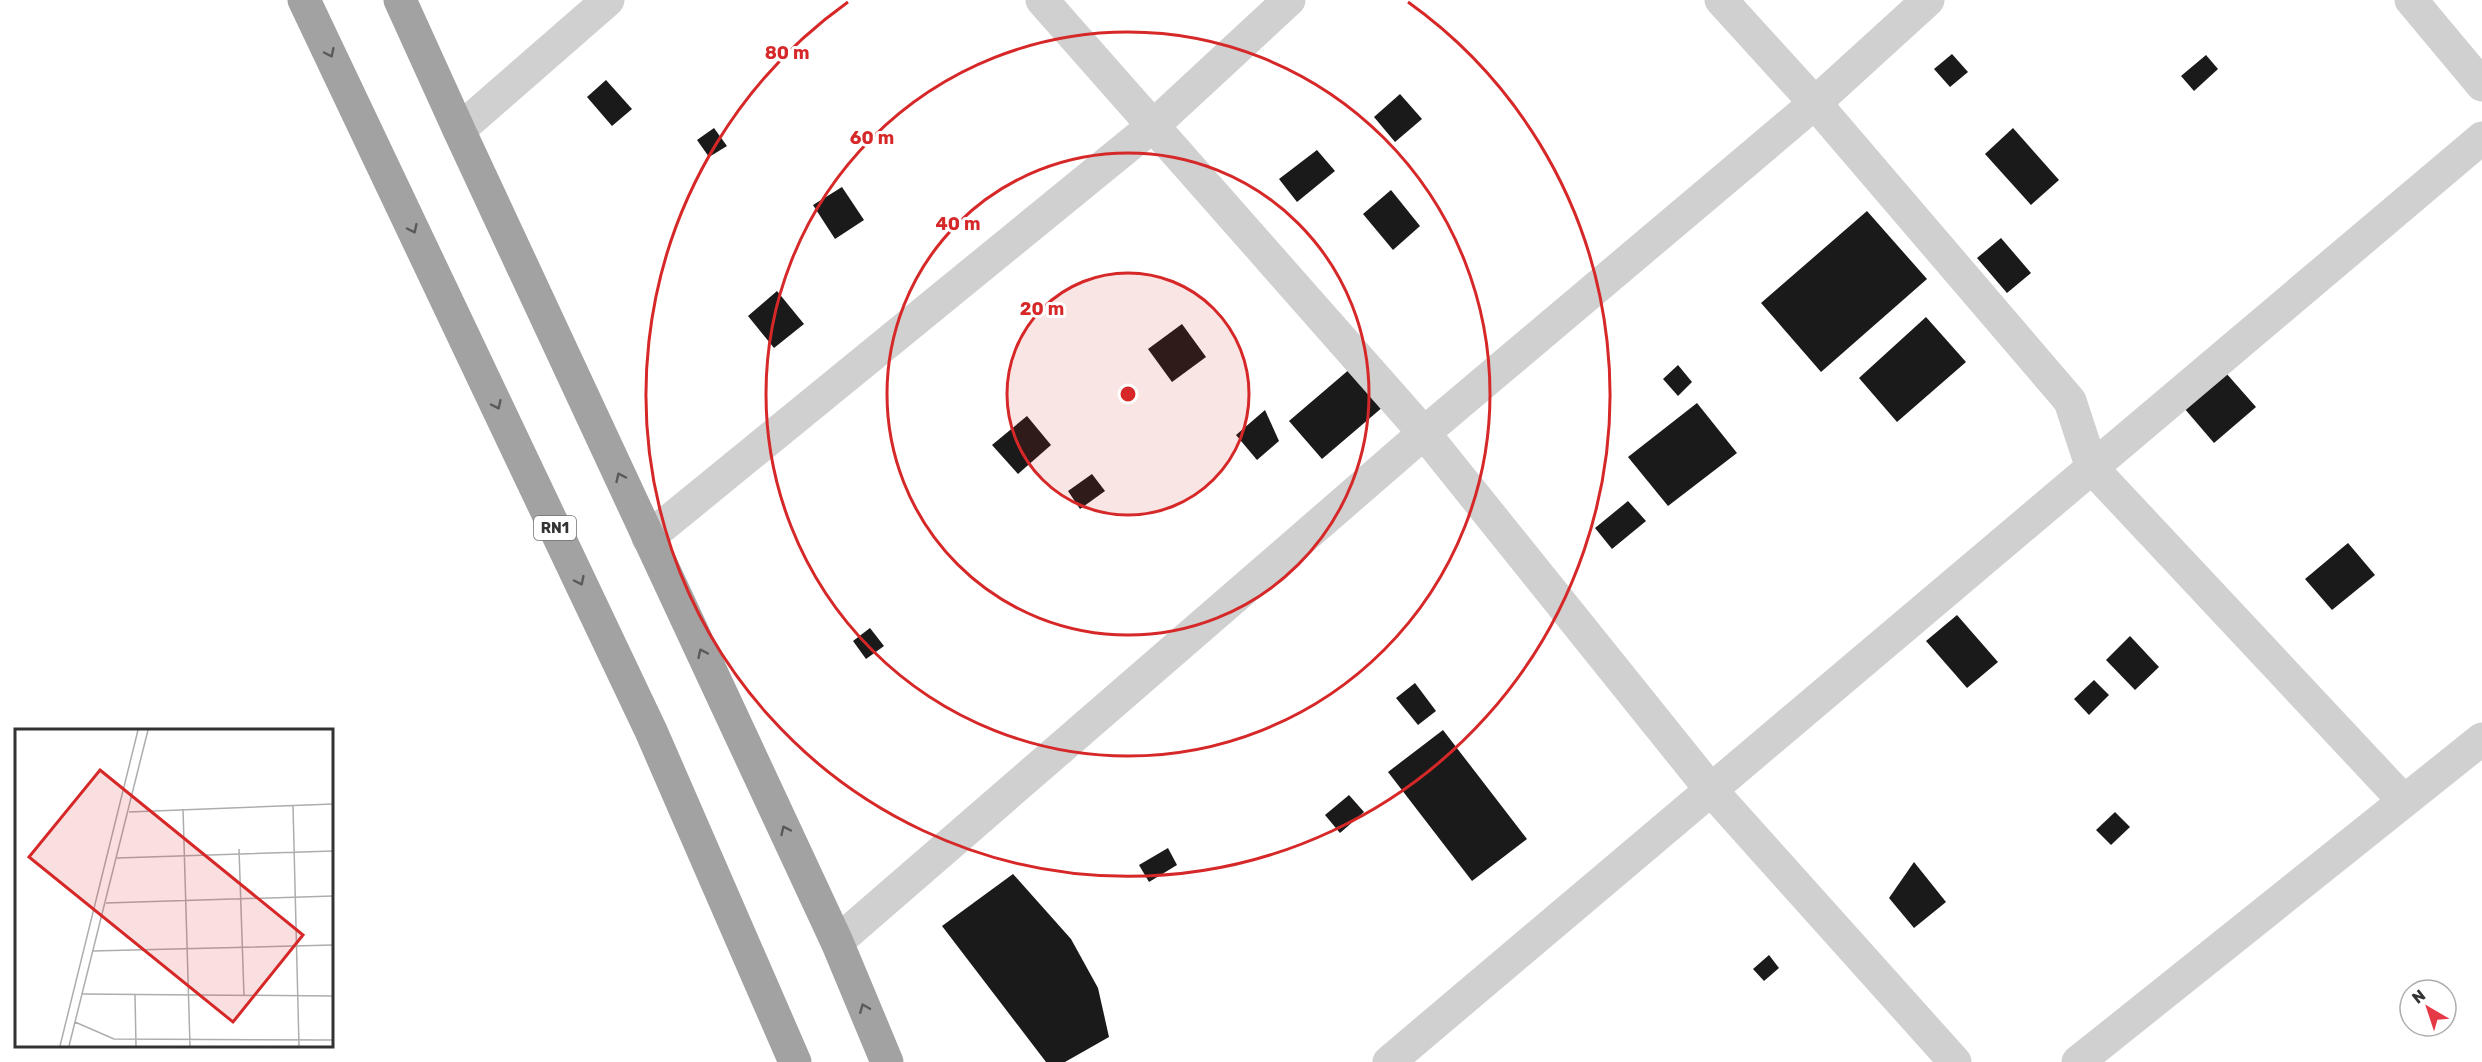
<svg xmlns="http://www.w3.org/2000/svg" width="2482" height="1062" font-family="Rubik,sans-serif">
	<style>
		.building { fill: #1a1a1a }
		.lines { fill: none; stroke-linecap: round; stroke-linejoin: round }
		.minor { stroke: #d0d0d0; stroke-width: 33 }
		.tertiary { stroke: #d0d0d0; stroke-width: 33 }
		.trunk { stroke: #a2a2a2; stroke-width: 33 }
		.oneway { stroke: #5a5a5a }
		.ring { fill: none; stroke: #d62828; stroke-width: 3 }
		.labels { text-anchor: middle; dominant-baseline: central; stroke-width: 6; stroke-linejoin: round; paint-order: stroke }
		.shield { fill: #fff; stroke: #707070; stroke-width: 1.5 }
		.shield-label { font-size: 15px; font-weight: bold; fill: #333 }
		.inset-road { fill: none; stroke: #adadad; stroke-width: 1.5 }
		.view { fill: #d62828; fill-opacity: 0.15; stroke: #d62828; stroke-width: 3 }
		.inset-edge { fill: none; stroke: #333; stroke-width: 3 }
		.centre { fill: #d62828; stroke: #fff; stroke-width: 3 }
		.ring-label { font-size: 18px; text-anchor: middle; font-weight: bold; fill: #d62828; stroke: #fff; stroke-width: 6; stroke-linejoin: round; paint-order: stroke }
	</style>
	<rect width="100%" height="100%" fill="#fff"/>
	<g class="building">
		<polygon points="1952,54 1968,72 1950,87 1934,69"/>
		<polygon points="2206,55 2218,69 2194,91 2181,76"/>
		<polygon points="606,80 632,109 612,126 587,97"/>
		<polygon points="1400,94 1422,119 1395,142 1374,117"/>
		<polygon points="714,128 727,146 709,157 697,140"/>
		<polygon points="2013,128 2059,180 2031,205 1985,154"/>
		<polygon points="1317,150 1335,171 1297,202 1279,179"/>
		<polygon points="842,187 864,220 835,239 813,205"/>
		<polygon points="1391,190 1420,226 1393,250 1363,214"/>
		<polygon points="1867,211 1927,279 1821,372 1761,303"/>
		<polygon points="2001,238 2031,273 2007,293 1977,258"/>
		<polygon points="777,291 804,324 774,348 748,316"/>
		<polygon points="1926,317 1966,362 1897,422 1859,378"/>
		<polygon points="1182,324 1206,357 1172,382 1148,349"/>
		<polygon points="1678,365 1692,382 1678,396 1663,379"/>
		<polygon points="1351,368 1384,406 1322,459 1289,421"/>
		<polygon points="2226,373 2256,407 2214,443 2184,408"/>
		<polygon points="1697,403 1737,453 1668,506 1628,457"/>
		<polygon points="1265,410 1279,441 1257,460 1236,435"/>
		<polygon points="1027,416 1051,445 1018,474 992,445"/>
		<polygon points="1092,474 1105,491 1080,509 1068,491"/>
		<polygon points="1628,501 1646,521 1612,549 1595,528"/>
		<polygon points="2348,543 2375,575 2332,610 2305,579"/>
		<polygon points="1957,615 1998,662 1967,688 1926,641"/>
		<polygon points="870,628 884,646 866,659 853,641"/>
		<polygon points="2130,636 2159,667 2135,690 2106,660"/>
		<polygon points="2094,680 2109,695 2089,715 2074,699"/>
		<polygon points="1415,683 1436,711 1418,725 1396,698"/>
		<polygon points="1443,730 1527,839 1472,881 1388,772"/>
		<polygon points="1349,795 1364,812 1340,833 1325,815"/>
		<polygon points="2115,812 2130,827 2111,845 2096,830"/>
		<polygon points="1168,848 1177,865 1149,882 1139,865"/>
		<polygon points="1914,862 1946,902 1914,928 1889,898"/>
		<polygon points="1013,874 1071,939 1098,988 1109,1037 1065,1062 1046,1062 942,926"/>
		<polygon points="1769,955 1779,968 1764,981 1753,969"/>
	</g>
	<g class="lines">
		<g class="minor">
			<polyline points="1042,0 1424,433 1711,790 1955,1062"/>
			<polyline points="1721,0 1815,103 2070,401 2092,468 2403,800"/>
			<polyline points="2411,0 2482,85"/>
			<polyline points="459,130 608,0"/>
			<polyline points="648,538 1154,125 1289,0"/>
			<polyline points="837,942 1424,433 1815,103 1928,0"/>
			<polyline points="1389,1062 2482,138"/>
		</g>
		<polyline class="tertiary" points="2078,1062 2482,739"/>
		<g class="trunk">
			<polyline points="304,0 651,731 795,1062"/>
			<polyline points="400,0 459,130 837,942 887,1062"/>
		</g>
	</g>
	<defs><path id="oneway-chevron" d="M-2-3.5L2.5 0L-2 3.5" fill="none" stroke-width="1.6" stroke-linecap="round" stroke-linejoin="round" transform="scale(1.5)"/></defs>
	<g class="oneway">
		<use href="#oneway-chevron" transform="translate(330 53) rotate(65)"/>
		<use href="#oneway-chevron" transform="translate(413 229) rotate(65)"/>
		<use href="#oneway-chevron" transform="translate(497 405) rotate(65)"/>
		<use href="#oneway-chevron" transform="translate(620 477) rotate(-115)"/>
		<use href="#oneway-chevron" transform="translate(580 581) rotate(65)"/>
		<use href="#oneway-chevron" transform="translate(702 653) rotate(-115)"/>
		<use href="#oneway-chevron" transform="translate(785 830) rotate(-115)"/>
		<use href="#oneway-chevron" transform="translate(864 1008) rotate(-112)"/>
	</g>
	<circle cx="1128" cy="394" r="121" fill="#d62828" fill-opacity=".12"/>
	<g class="ring">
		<circle cx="1128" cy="394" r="121"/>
		<circle cx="1128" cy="394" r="241"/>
		<circle cx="1128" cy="394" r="362"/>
		<path d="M1408 2A482 482 0 1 1 848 2"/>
	</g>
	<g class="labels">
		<rect class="shield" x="534" y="516" width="42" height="24" rx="4.5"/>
		<g class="shield-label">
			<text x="555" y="528">RN1</text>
		</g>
	</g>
	<g transform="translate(15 729)">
		<rect width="318" height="318" fill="#fff"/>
		<path class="inset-road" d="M278,77L284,317M168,80L175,317M114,83L318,75M224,120L229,267M102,129L318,122M91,174L318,167M77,222L318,216M66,265L318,267M120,266L121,317M60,293L99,310L318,311M45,317L123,1M54,317L133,1"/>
		<path class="view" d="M85,41L288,206L218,293L14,128Z"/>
		<rect width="318" height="318" class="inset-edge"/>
	</g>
	<circle cx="1128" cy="394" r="9" class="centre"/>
	<g class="ring-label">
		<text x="787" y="59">80 m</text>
		<text x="872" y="144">60 m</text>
		<text x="958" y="230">40 m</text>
		<text x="1042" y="315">20 m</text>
	</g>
	<g transform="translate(2428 1008) rotate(321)"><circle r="28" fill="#ffffff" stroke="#adadad" stroke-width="1.5"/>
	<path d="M0-4.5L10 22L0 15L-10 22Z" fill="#e63946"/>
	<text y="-9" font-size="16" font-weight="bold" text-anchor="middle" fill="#333333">N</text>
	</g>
</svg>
